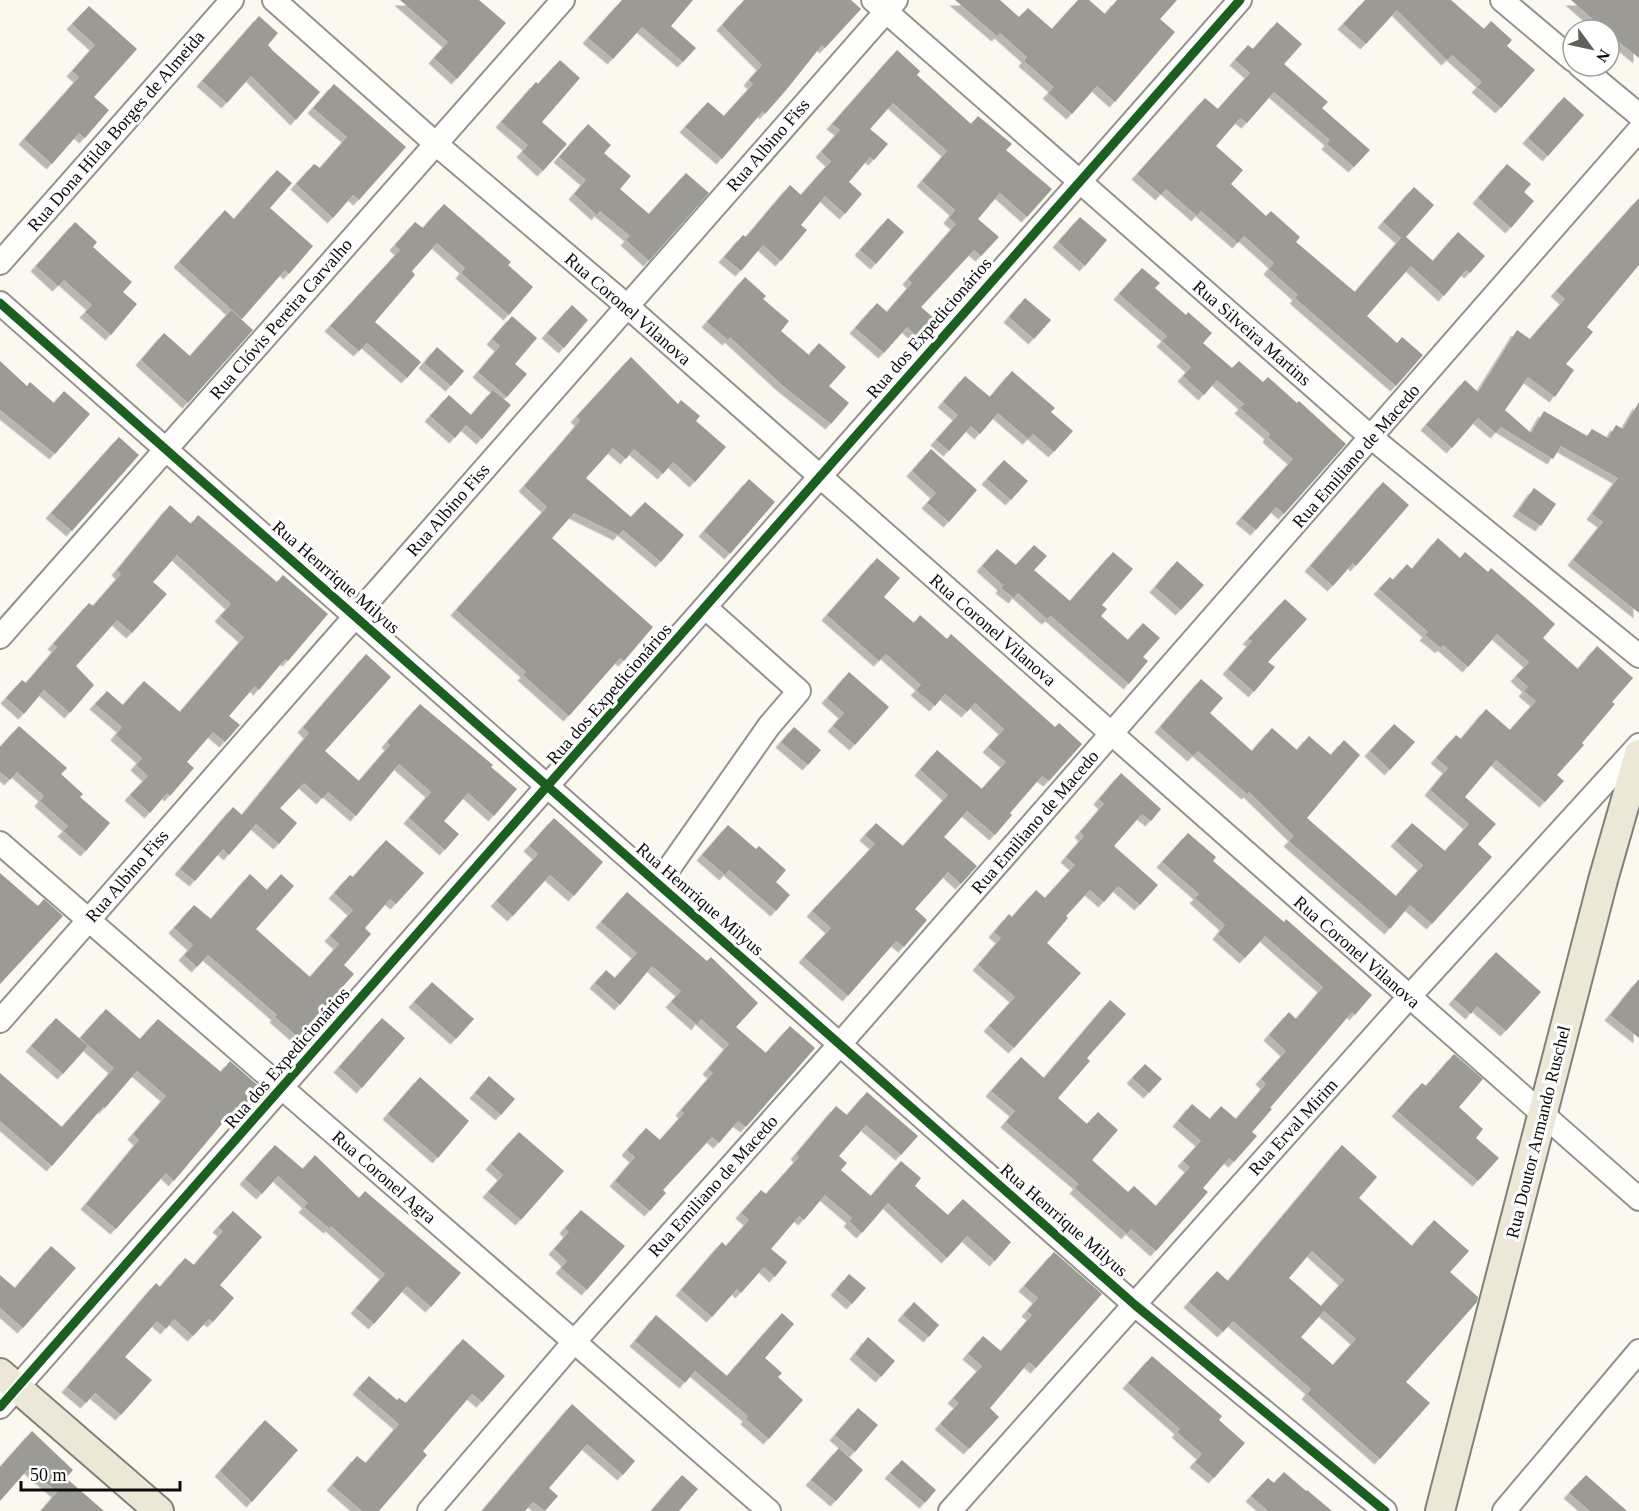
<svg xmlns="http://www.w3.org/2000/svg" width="1639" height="1511" font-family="'Times New Roman',serif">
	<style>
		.building { fill: #9c9a95; fill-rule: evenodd; filter: url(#shadow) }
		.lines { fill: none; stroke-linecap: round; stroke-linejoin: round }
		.minor-casing { stroke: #93928e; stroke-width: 26 }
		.major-casing { stroke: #80807c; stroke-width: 32 }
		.minor { stroke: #fefefd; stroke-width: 22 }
		.major { stroke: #ece7d7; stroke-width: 28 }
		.cycleway-casing { stroke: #fff; stroke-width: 13 }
		.cycleway { stroke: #1b5e20; stroke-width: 9 }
		.labels { text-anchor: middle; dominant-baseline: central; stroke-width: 6; stroke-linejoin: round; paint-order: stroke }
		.street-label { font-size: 18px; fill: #0c0c0c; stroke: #fff }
	</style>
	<defs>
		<filter id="shadow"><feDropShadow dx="-5.5" dy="5.5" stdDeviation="0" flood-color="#0004"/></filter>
	</defs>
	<rect width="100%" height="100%" fill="#faf8ef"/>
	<g class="building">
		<polygon points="400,0 479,0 506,23 457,79 434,58 448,42"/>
		<polygon points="622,0 693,0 671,26 696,48 683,62 642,27 613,59 588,38"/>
		<polygon points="744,0 851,0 861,9 825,48 822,45 787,89 765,114 763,111 722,159 685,127 708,102 724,116 753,84 749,80 762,65 722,25"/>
		<polygon points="955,0 1000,0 1019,17 1028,8 1052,29 1078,0 1089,0 1105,14 1117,0 1177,0 1160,19 1175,32 1115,102 1097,86 1072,114 1048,93 1054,87 1024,61 1027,57 1000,33 997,36"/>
		<polygon points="1365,0 1451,0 1484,29 1491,21 1512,40 1507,46 1535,70 1501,108 1477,87 1482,82 1452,55 1447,60 1397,10 1366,44 1343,24"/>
		<polygon points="1571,0 1639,0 1639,58 1609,34 1609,30 1605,30"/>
		<polygon points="89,6 137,49 94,97 109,110 85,138 79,133 52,164 24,139 79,77 72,71 95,45 72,24"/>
		<polygon points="259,16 278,33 268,45 273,51 320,92 296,120 251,76 227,103 202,81"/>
		<polygon points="1277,22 1302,44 1284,64 1328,102 1322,108 1370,150 1354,167 1327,144 1330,140 1274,92 1247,123 1240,118 1216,146 1243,170 1231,184 1266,216 1271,211 1300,237 1296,242 1355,292 1401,238 1383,222 1414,187 1434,205 1406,237 1433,261 1458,232 1485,256 1470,273 1466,270 1444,296 1411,266 1367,316 1397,343 1402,337 1423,355 1396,386 1295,298 1298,295 1269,269 1274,263 1244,236 1238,243 1201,211 1197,216 1166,189 1161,195 1137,174 1205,98 1218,109 1250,73 1235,60 1248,45 1253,49"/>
		<polygon points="897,50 920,71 917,75 971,124 978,116 1012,144 1006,150 1052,189 1027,217 1000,193 978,219 999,237 981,256 974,250 921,307 936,320 920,339 907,327 884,353 855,328 877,303 887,312 912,283 908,279 956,224 949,218 955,210 922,181 947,151 893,103 870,129 888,144 874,160 870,157 849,182 862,194 845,214 825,196 801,225 807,230 781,261 763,245 741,271 724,257 743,235 746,237 790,185 801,195 831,161 821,152 840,130 832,124"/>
		<polygon points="560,60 580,78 542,122 567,144 543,171 522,152 528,145 501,122 536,82 538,84"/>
		<polygon points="334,84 406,147 359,200 353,195 333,218 296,184 314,164 320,168 347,137 313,108"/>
		<polygon points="1564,97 1584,115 1548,156 1528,138"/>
		<polygon points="588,124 611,145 604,153 631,176 620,189 649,214 686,173 709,193 649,261 626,240 630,236 600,211 597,215 574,194 586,180 559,157"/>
		<polygon points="1507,164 1531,184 1524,192 1534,201 1511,228 1478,198"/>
		<polygon points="277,170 292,183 270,208 313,246 289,274 285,270 242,319 179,262 225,210 234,219"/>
		<polygon points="1639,198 1639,265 1587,327 1593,332 1566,364 1574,370 1555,397 1528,377 1505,410 1531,433 1544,411 1587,436 1592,429 1608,438 1616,425 1623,429 1639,402 1639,613 1573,560 1603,522 1592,514 1618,478 1561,446 1553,459 1501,427 1496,433 1478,418 1452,448 1426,425 1465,380 1478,392 1517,330 1530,339 1565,299 1556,291"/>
		<polygon points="444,204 511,262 508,265 533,287 509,315 461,273 465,268 437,243 412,271 415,275 375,322 421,362 407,378 367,343 359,351 330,326 400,250 395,245 415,222 423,228"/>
		<polygon points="1080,217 1107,240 1085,266 1058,242"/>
		<polygon points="888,218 904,232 876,264 860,250"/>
		<polygon points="75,222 97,242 93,247 132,282 123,292 137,304 111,335 85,312 92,305 64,280 58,286 36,266"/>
		<polygon points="1142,268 1160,283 1155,288 1186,315 1188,312 1212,333 1203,343 1232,368 1239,361 1263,382 1268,377 1297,403 1299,401 1346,444 1284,514 1276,507 1256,530 1241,518 1293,459 1268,437 1270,434 1240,408 1244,404 1217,380 1204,395 1183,376 1191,367 1162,341 1167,336 1119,294"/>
		<polygon points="745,277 766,296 763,299 789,321 781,331 809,355 819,343 846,367 829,386 849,403 831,424 782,385 730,337 728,340 707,322"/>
		<polygon points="1025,298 1051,320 1034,339 1009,317"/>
		<polygon points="572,305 588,320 564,348 547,333"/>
		<polygon points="231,310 253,330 188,403 141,360 164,333 190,356"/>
		<polygon points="512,316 537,338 515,364 527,374 507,397 478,372 500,346 492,339"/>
		<polygon points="437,347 464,371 451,386 424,363"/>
		<polygon points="631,357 678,404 681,400 700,416 696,421 726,447 695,482 673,462 663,474 634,449 626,459 613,448 586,478 631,517 645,502 684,535 661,562 623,530 619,535 574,513 552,538 653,627 624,661 620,658 569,716 523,675 526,672 456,610 547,507 524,486 575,427 580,420 576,417"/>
		<polygon points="0,361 27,386 30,382 54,403 64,391 90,414 55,454 0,410"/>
		<polygon points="1012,371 1055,408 1051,412 1073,431 1054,452 1033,434 1028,439 998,413 980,434 971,426 949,451 936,440 958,415 943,402 965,376 990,397"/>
		<polygon points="493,390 511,405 482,439 466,425 455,438 430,416 449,395 471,415"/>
		<polygon points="119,437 139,455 72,531 51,513"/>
		<polygon points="931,449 977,490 949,522 927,503 936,493 912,471"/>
		<polygon points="1004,460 1028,481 1011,500 987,479"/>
		<polygon points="749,479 775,502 730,554 704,531"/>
		<polygon points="1383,482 1409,505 1356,566 1353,563 1333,586 1310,566"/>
		<polygon points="1534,488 1556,504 1541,526 1518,511"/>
		<polygon points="170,505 191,524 198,515 277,582 283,575 328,614 288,661 285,659 259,690 255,686 229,716 240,725 225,742 213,732 187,762 194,768 170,796 167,793 150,813 130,795 148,776 136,765 142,758 116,735 122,727 95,704 107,691 123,705 144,681 180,712 244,637 220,616 231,604 177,555 153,582 167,594 132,633 117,620 76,666 94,685 70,713 44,690 24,714 6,698 22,680 26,683 57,647 53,644 89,603 93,606 121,574 117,570"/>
		<polygon points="1438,538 1460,558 1465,552 1488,572 1491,568 1536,607 1555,624 1543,638 1578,669 1597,646 1633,678 1612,702 1615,704 1582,743 1584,745 1557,775 1564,781 1545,802 1496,760 1465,797 1496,824 1478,844 1492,857 1432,924 1410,905 1390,929 1289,841 1294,836 1249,792 1247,794 1198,751 1193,756 1160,727 1201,679 1223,698 1210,713 1252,751 1272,728 1297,750 1309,736 1331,755 1344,740 1360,755 1307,818 1396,896 1423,865 1396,841 1412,823 1445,851 1469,824 1430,790 1448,768 1436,758 1456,735 1461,739 1486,709 1510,730 1536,701 1524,691 1528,687 1516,676 1529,662 1497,634 1468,667 1443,645 1441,648 1425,635 1428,632 1379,589 1390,577 1393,580 1407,564 1412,569"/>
		<polygon points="1034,545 1047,556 1034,570 1070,601 1113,552 1133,569 1102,605 1107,609 1101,616 1128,640 1143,623 1160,638 1143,657 1148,661 1129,684 1051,616 1047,619 1018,593 1014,598 1001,588 1003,585 982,566 997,549 1016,565"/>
		<polygon points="877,558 900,578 884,597 914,623 920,615 947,639 951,634 1055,727 1059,723 1082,744 1049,781 1042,776 1010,813 1012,815 995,835 967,811 944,837 977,866 961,884 948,872 915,909 927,920 904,947 896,941 848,996 804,957 831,928 812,911 875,844 865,835 876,823 903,846 948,795 920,770 937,750 982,789 1006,762 988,747 1004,729 975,703 967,712 945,694 935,706 916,690 921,685 886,654 879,661 827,615"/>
		<polygon points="1177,561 1204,585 1181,610 1155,587"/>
		<polygon points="1285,599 1307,619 1268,662 1275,667 1254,692 1228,669 1252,641 1248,639"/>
		<polygon points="366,654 391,677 325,751 359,781 390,745 387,742 420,704 493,765 491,767 517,789 494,816 468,793 444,821 459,834 445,850 409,818 431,792 399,764 356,816 328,792 322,799 304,783 280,808 297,823 279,844 256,824 229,855 223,849 195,881 180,869 233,807 242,815 309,733 303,727"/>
		<polygon points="849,672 889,707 855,745 833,726 844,713 827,698"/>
		<polygon points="1394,724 1415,742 1390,770 1370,751"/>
		<polygon points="19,726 67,768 61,774 83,794 80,797 110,823 86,851 63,831 68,826 40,801 44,796 17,772 10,780 0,772 0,747"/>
		<polygon points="794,727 821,750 808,765 781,742"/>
		<polygon points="1121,773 1161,809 1151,821 1142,814 1114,846 1158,885 1140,905 1118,886 1104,902 1090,890 1066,916 1068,918 1047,943 1081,973 1014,1048 989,1026 1015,997 978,965 1001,938 994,932 1009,914 1012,917 1036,890 1045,898 1075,865 1066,857 1084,836 1080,832 1104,804 1099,799"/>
		<polygon points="554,818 603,862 574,896 550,875 513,916 496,901 538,854 529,846"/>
		<polygon points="728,825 756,849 759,846 786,870 776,882 790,895 776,911 729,870 725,875 702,855"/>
		<polygon points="1188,833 1216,857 1213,861 1284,922 1286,919 1372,995 1355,1015 1352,1012 1270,1108 1272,1109 1252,1132 1257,1136 1234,1162 1229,1158 1203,1188 1208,1192 1156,1251 1131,1229 1127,1234 1075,1188 1079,1184 1006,1122 1015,1111 991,1091 1021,1057 1044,1078 1110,1000 1126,1014 1087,1058 1090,1061 1058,1098 1087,1124 1098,1112 1118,1130 1092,1160 1128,1192 1134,1186 1156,1206 1190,1167 1183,1161 1201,1141 1178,1121 1192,1104 1210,1119 1221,1106 1236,1119 1266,1084 1261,1079 1286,1051 1269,1035 1289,1012 1296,1019 1323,987 1265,936 1245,958 1218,934 1225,925 1195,898 1199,894 1162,862"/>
		<polygon points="386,840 424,873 396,904 390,899 365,928 371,934 344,965 354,974 298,1037 275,1017 277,1015 208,955 197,967 184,955 193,945 174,928 194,905 211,919 250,874 267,890 281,874 294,886 256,929 310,977 339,944 330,936 353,910 334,893 350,875 353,877"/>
		<polygon points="0,873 38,906 44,899 63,916 0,984"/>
		<polygon points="627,892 707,961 711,957 758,1003 736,1027 766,1053 790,1026 815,1048 746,1127 738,1121 719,1143 712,1137 663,1190 666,1193 650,1211 615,1181 635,1157 627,1150 646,1128 660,1140 684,1113 681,1110 713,1073 708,1069 729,1044 701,1019 697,1025 671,1002 681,991 652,966 620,1005 595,983 606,970 615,978 637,953 601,922"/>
		<polygon points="1496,952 1541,992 1506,1031 1477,1006 1471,1014 1454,999"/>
		<polygon points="1639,979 1639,1038 1610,1015"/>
		<polygon points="432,982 474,1019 456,1039 414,1002"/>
		<polygon points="106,1009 140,1039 158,1019 221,1072 230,1061 261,1088 240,1111 236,1107 174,1181 166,1173 116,1229 86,1204 139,1140 133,1134 166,1096 137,1071 105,1108 103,1107 52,1166 0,1121 0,1073 62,1127 114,1068 80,1038"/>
		<polygon points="56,1018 88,1046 63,1074 31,1046"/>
		<polygon points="382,1018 405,1038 362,1088 339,1067"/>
		<polygon points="1454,1054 1483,1079 1459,1107 1483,1129 1476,1138 1499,1158 1478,1181 1397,1111 1422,1083 1426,1086"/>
		<polygon points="1145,1064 1162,1079 1149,1093 1132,1078"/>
		<polygon points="489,1076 515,1099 501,1115 475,1093"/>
		<polygon points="420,1077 469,1121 438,1158 388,1114"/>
		<polygon points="867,1092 918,1136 901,1155 866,1125 839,1156 847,1163 841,1170 871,1196 901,1161 921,1178 915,1186 948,1215 963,1199 1011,1242 995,1261 967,1236 947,1258 888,1203 862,1233 849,1221 852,1218 825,1195 804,1220 799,1216 771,1249 787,1262 775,1277 764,1267 741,1293 737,1289 712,1317 681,1290 722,1242 726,1246 749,1220 741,1213 761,1190 766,1194 799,1157 796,1154 836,1106 847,1115"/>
		<polygon points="519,1132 564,1171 521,1220 488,1192 503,1175 491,1164"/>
		<polygon points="275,1145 303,1169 315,1155 359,1198 365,1191 461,1273 431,1307 407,1286 374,1324 356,1308 385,1274 331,1226 329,1228 304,1207 308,1203 278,1176 262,1194 245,1179"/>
		<path d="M1342,1145L1377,1177L1359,1198L1412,1246L1434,1220L1469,1251L1450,1272L1478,1297L1477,1302L1406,1382L1430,1403L1380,1459L1307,1394L1311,1389L1233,1321L1223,1332L1189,1302L1217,1271L1228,1281ZM1312,1251L1344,1280L1321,1306L1289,1278ZM1324,1311L1356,1339L1333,1365L1301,1337Z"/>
		<polygon points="581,1210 625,1246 587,1290 561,1268 567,1261 554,1249 569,1232 565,1228"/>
		<polygon points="233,1211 262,1237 220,1285 234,1298 213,1322 209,1319 193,1336 174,1319 166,1329 157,1321 125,1357 152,1380 121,1415 95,1393 86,1403 67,1387 156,1283 160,1287 185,1258 194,1265 223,1231 218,1227"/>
		<polygon points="51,1246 76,1268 23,1328 0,1308 0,1275 15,1288"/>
		<polygon points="1054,1252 1102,1294 1036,1368 1029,1362 990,1408 999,1417 969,1449 940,1424 959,1403 953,1398 982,1366 968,1354 983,1336 1001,1351 1032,1315 1027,1311 1038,1298 1024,1286"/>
		<polygon points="849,1274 866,1288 852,1304 836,1290"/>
		<polygon points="914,1302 939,1325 929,1337 903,1315"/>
		<polygon points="782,1313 794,1324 765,1358 782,1373 778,1377 803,1400 769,1439 746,1419 748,1416 695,1371 685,1383 635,1341 656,1315 727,1376"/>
		<polygon points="868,1337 895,1361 881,1377 855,1354"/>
		<polygon points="463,1339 505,1376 482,1402 472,1394 423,1451 427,1455 379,1511 362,1511 332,1485 357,1456 366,1463 399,1424 358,1389 369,1376 397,1400 399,1398 406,1403"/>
		<polygon points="1152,1356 1222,1416 1219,1420 1245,1443 1214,1478 1195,1462 1202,1454 1177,1432 1180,1429 1128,1383"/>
		<polygon points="572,1404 635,1461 623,1475 587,1444 549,1488 558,1496 545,1511 533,1502 525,1511 482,1511"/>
		<polygon points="858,1408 878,1425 855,1452 835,1435"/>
		<polygon points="265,1420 298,1450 252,1502 220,1471"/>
		<polygon points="32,1431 73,1470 66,1478 104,1511 41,1511 57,1492 29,1468 0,1501 0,1467"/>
		<polygon points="839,1448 863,1470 836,1501 811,1480"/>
		<polygon points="902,1460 936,1490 925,1503 890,1473"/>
		<polygon points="1284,1472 1306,1491 1307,1490 1332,1511 1268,1511 1251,1496 1268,1478 1274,1483"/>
		<polygon points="682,1475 698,1489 679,1511 651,1511"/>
		<polygon points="1586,1475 1627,1511 1590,1511 1569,1493"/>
	</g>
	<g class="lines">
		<g class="minor-casing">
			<g id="minor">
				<polyline points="274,0 436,144 627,306 1639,1199"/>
				<polyline points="873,0 1372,438 1639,656"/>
				<polyline points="1502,0 1573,60"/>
				<polyline points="1580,66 1639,115"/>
				<polyline points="0,263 232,0"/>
				<polyline points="0,303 1135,1305 1385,1511"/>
				<polyline points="0,637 563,0"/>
				<polyline points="0,843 769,1511"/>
				<polyline points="658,884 769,726 799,691 706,608"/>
				<polyline points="0,1021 896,0"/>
				<polyline points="0,1407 1240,0"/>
				<polyline points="429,1511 574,1342 840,1044 1639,130"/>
				<polyline points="950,1511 1409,997 1639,745"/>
				<polyline points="1504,1511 1639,1351"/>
			</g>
		</g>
		<g class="major-casing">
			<g id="major">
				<polyline points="0,1373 159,1511"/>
				<polyline points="1440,1511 1603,880 1639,754"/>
			</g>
		</g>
		<use href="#minor" class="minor"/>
		<use href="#major" class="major"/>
		<g class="cycleway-casing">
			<g id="cycleway">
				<polyline points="0,303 1135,1305 1385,1511"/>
				<polyline points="0,1407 1240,0"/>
			</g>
		</g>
		<use href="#cycleway" class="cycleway"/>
	</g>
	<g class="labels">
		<g class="street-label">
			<text transform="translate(116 131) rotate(-49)">Rua Dona Hilda Borges de Almeida</text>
			<text transform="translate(768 145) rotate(-49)">Rua Albino Fiss</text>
			<text transform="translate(628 309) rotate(41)">Rua Coronel Vilanova</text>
			<text transform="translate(281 319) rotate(-49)">Rua Clóvis Pereira Carvalho</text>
			<text transform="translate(929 328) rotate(-49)">Rua dos Expedicionários</text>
			<text transform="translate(1252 333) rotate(41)">Rua Silveira Martins</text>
			<text transform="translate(1356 456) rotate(-49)">Rua Emiliano de Macedo</text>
			<text transform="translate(448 510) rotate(-49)">Rua Albino Fiss</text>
			<text transform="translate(336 577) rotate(41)">Rua Henrrique Milyus</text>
			<text transform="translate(993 630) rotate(41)">Rua Coronel Vilanova</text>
			<text transform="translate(609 694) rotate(-49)">Rua dos Expedicionários</text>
			<text transform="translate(1035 822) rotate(-49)">Rua Emiliano de Macedo</text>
			<text transform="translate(127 876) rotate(-49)">Rua Albino Fiss</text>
			<text transform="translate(700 899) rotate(41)">Rua Henrrique Milyus</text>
			<text transform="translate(1357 952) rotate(41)">Rua Coronel Vilanova</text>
			<text transform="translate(287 1058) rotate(-49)">Rua dos Expedicionários</text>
			<text transform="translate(1293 1127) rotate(-48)">Rua Erval Mirim</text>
			<text transform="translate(1538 1132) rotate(-76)">Rua Doutor Armando Ruschel</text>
			<text transform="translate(384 1177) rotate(41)">Rua Coronel Agra</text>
			<text transform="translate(713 1186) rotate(-48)">Rua Emiliano de Macedo</text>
			<text transform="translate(1064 1220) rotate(41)">Rua Henrrique Milyus</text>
		</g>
	</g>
	<g transform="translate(1591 48) rotate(123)"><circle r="28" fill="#ffffff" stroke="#9e9e9e" stroke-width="1.5"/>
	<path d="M0-4.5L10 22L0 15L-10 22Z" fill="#5f5f5b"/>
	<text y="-9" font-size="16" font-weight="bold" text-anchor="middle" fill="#0c0c0c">N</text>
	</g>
	<path d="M21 1481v9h159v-9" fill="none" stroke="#0c0c0c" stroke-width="3"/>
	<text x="30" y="1481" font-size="18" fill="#0c0c0c" stroke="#ffffff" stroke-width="4.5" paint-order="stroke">50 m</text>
</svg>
